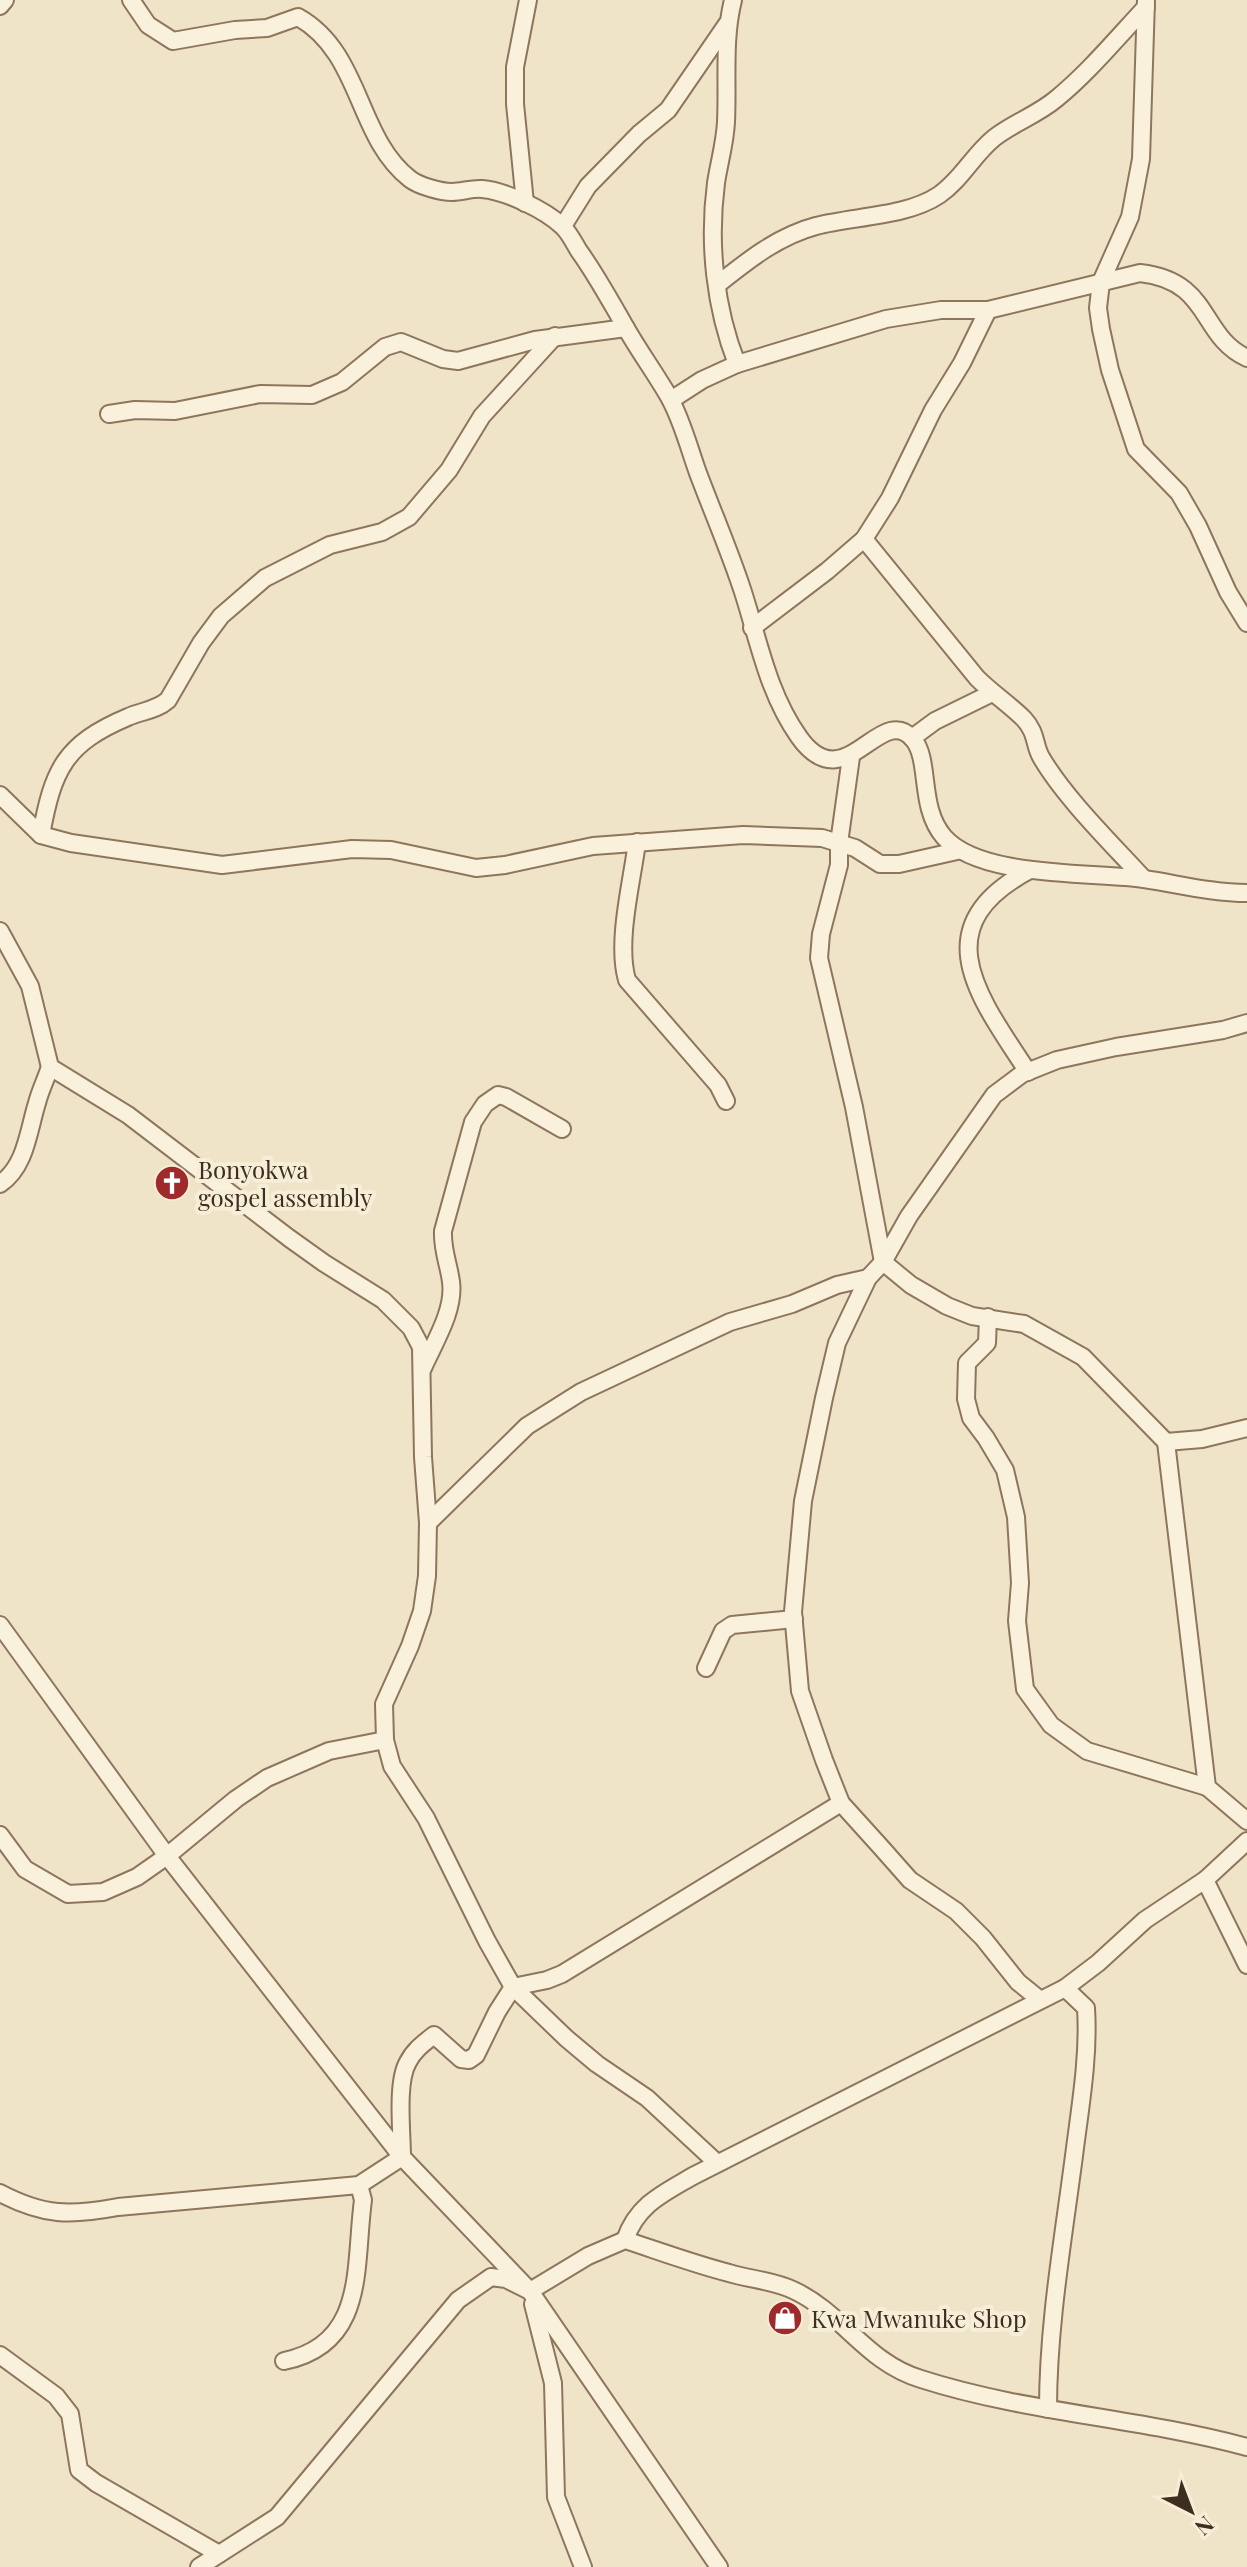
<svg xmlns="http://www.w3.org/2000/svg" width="1247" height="2567" font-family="'Playfair Display',serif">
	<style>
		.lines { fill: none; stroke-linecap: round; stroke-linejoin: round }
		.minor-casing { stroke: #8d765c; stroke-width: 20 }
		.minor { stroke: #faf1dc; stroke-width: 16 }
		.labels { text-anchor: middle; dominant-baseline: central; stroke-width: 8; stroke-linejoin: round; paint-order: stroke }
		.poi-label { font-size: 24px; fill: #3d2e20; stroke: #f7eed8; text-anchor: start }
	</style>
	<rect width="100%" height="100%" fill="#f0e4c8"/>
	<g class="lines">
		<g class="minor-casing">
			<g id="minor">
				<path d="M131,0L148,25L173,41L235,30L267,28L298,17C362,53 356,137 410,179C419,186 441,192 452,192C462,192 472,188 482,189C506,191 545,210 562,226C569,232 574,243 579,251C595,273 608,297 622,321C636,347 654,371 669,397C682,420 689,448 698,473C713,513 730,552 743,592C759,642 768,693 799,737C845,802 880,701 913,739C931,760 918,807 944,837C980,878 1091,872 1144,879C1178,884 1212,893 1247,893"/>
				<path d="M733,0C723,40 728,81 726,122C725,143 719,163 716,183C708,244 715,308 737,364"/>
				<polyline points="1146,0 1141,159 1130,217 1101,282 1098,308 1101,329 1110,370 1136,449 1179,493 1198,526 1228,592 1247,623"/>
				<polyline points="0,6 5,0"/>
				<polyline points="525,203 515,104 515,67 528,0"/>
				<polyline points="563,226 588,186 639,134 668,110 727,24"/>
				<path d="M717,285C747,261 778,236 816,226C854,216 906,217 939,195C962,179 973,155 994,138C1013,123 1037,115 1056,99C1088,73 1117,38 1146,7"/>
				<path d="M671,400L702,380L737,364L886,319L941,310H988L1140,273C1212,281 1199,336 1247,358"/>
				<polyline points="109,414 135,410 175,411 260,394 312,395 342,382 385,347 401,342 443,359 458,361 535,340 626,328"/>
				<path d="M864,539L977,678C992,693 1009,704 1024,719C1037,733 1034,745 1041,757C1064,797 1112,844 1144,879"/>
				<polyline points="752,628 827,571 864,539 890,498 933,410 962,363 988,310"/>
				<polyline points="912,738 935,721 992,693"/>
				<polyline points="851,757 839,843 839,865 821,934 819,958 854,1107 883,1262 911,1285 947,1306 972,1316 1024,1324 1083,1357 1166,1442 1207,1787 1247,1821"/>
				<polyline points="0,795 41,835 71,843 222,865 352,849 391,850 476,868 505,865 593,846 743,835 822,838 855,848 880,864 899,864 957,851"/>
				<path d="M41,835C53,770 64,744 128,717C142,711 157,710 168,700L201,643L221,616L265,578L330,545L382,532L409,517L449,470L482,416L555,336"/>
				<path d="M637,842C632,882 616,942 627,980L718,1085L726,1101"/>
				<polyline points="0,931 30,986 50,1067 128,1115 289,1238 324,1263 383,1300 411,1328 421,1347 423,1457 428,1523 427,1576 422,1611 410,1646 384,1704 385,1740 392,1766 426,1818 487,1941 513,1987 566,2038 597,2064 647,2098 717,2163"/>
				<path d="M1028,1072C978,996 923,926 1030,870"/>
				<path d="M0,1184C26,1166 28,1132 37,1103C40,1091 46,1079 50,1067"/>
				<polyline points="988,1317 987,1343 967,1363 966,1399 971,1418 986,1438 1005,1470 1016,1517 1020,1583 1017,1621 1025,1689 1051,1725 1087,1751 1207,1787"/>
				<path d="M423,1368C434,1343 455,1310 451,1282C449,1265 442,1250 443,1231L473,1122L485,1104L498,1095L506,1097L562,1129"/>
				<polyline points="1166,1442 1202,1439 1247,1428"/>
				<polyline points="428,1523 527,1426 581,1392 730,1322 792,1304 837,1285 868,1278"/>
				<polyline points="0,1625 167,1856 402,2157 530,2291 719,2567"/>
				<polyline points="706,1668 723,1631 732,1625 794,1619"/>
				<polyline points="0,1835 25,1869 68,1894 103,1892 137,1877 167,1856 236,1799 267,1778 329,1751 385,1740"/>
				<polyline points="1205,1880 1247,1965"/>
				<polyline points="1039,1999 1018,1982 983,1938 956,1911 910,1880 879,1845 841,1803 824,1760 800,1691 793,1612 803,1501 824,1398 837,1343 868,1278 883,1262 909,1216 994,1095 1022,1074 1057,1060 1116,1047 1223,1030 1247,1023"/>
				<path d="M0,2193C44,2216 70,2216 118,2207L359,2185L402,2157C402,2133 396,2082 408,2062C414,2050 424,2043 434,2035L461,2059L469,2060L476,2055L497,2012L513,1987L547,1980L562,1974L841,1803"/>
				<path d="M625,2240C637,2205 662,2194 693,2176L1065,1988L1098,1963L1145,1920L1205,1880L1247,1841"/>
				<polyline points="533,2304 553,2383 556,2497 583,2567"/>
				<polyline points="0,2355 56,2396 70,2414 79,2470 96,2483 219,2554"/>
				<path d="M284,2361C367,2344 354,2266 363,2200L359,2185"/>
				<path d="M1048,2409C1048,2322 1064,2235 1075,2148C1081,2102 1089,2054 1086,2008L1065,1988"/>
				<path d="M199,2567L277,2517L458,2300L491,2277L506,2279L530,2291L588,2256L625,2240C659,2251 694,2264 729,2273C749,2279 774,2281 793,2290C843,2313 865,2362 921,2379C1027,2413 1140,2418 1247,2447"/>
			</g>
		</g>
		<use href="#minor" class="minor"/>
	</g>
	<defs>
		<g id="church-disc" transform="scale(1.8)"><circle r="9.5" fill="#9e2a2b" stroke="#f7eed8"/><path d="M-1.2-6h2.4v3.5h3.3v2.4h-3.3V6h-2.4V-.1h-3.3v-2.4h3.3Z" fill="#fff"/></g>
		<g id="shop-disc" transform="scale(1.8)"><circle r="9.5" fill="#9e2a2b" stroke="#f7eed8"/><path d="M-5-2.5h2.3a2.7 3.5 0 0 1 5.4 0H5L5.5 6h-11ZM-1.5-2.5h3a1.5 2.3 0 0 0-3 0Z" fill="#fff"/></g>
	</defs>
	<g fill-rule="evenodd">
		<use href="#church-disc" x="172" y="1183"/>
		<use href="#shop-disc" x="785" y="2318"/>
	</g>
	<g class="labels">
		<g class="poi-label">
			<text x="198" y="1169">Bonyokwa<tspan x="198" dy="28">gospel assembly</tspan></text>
			<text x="811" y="2318">Kwa Mwanuke Shop</text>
		</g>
	</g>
	<g transform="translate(1191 2511) rotate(138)" stroke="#f7eed8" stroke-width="6" paint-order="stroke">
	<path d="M0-6L14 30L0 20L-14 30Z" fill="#3d2e20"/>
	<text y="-12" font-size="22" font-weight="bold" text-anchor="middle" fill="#3d2e20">N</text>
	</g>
</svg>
